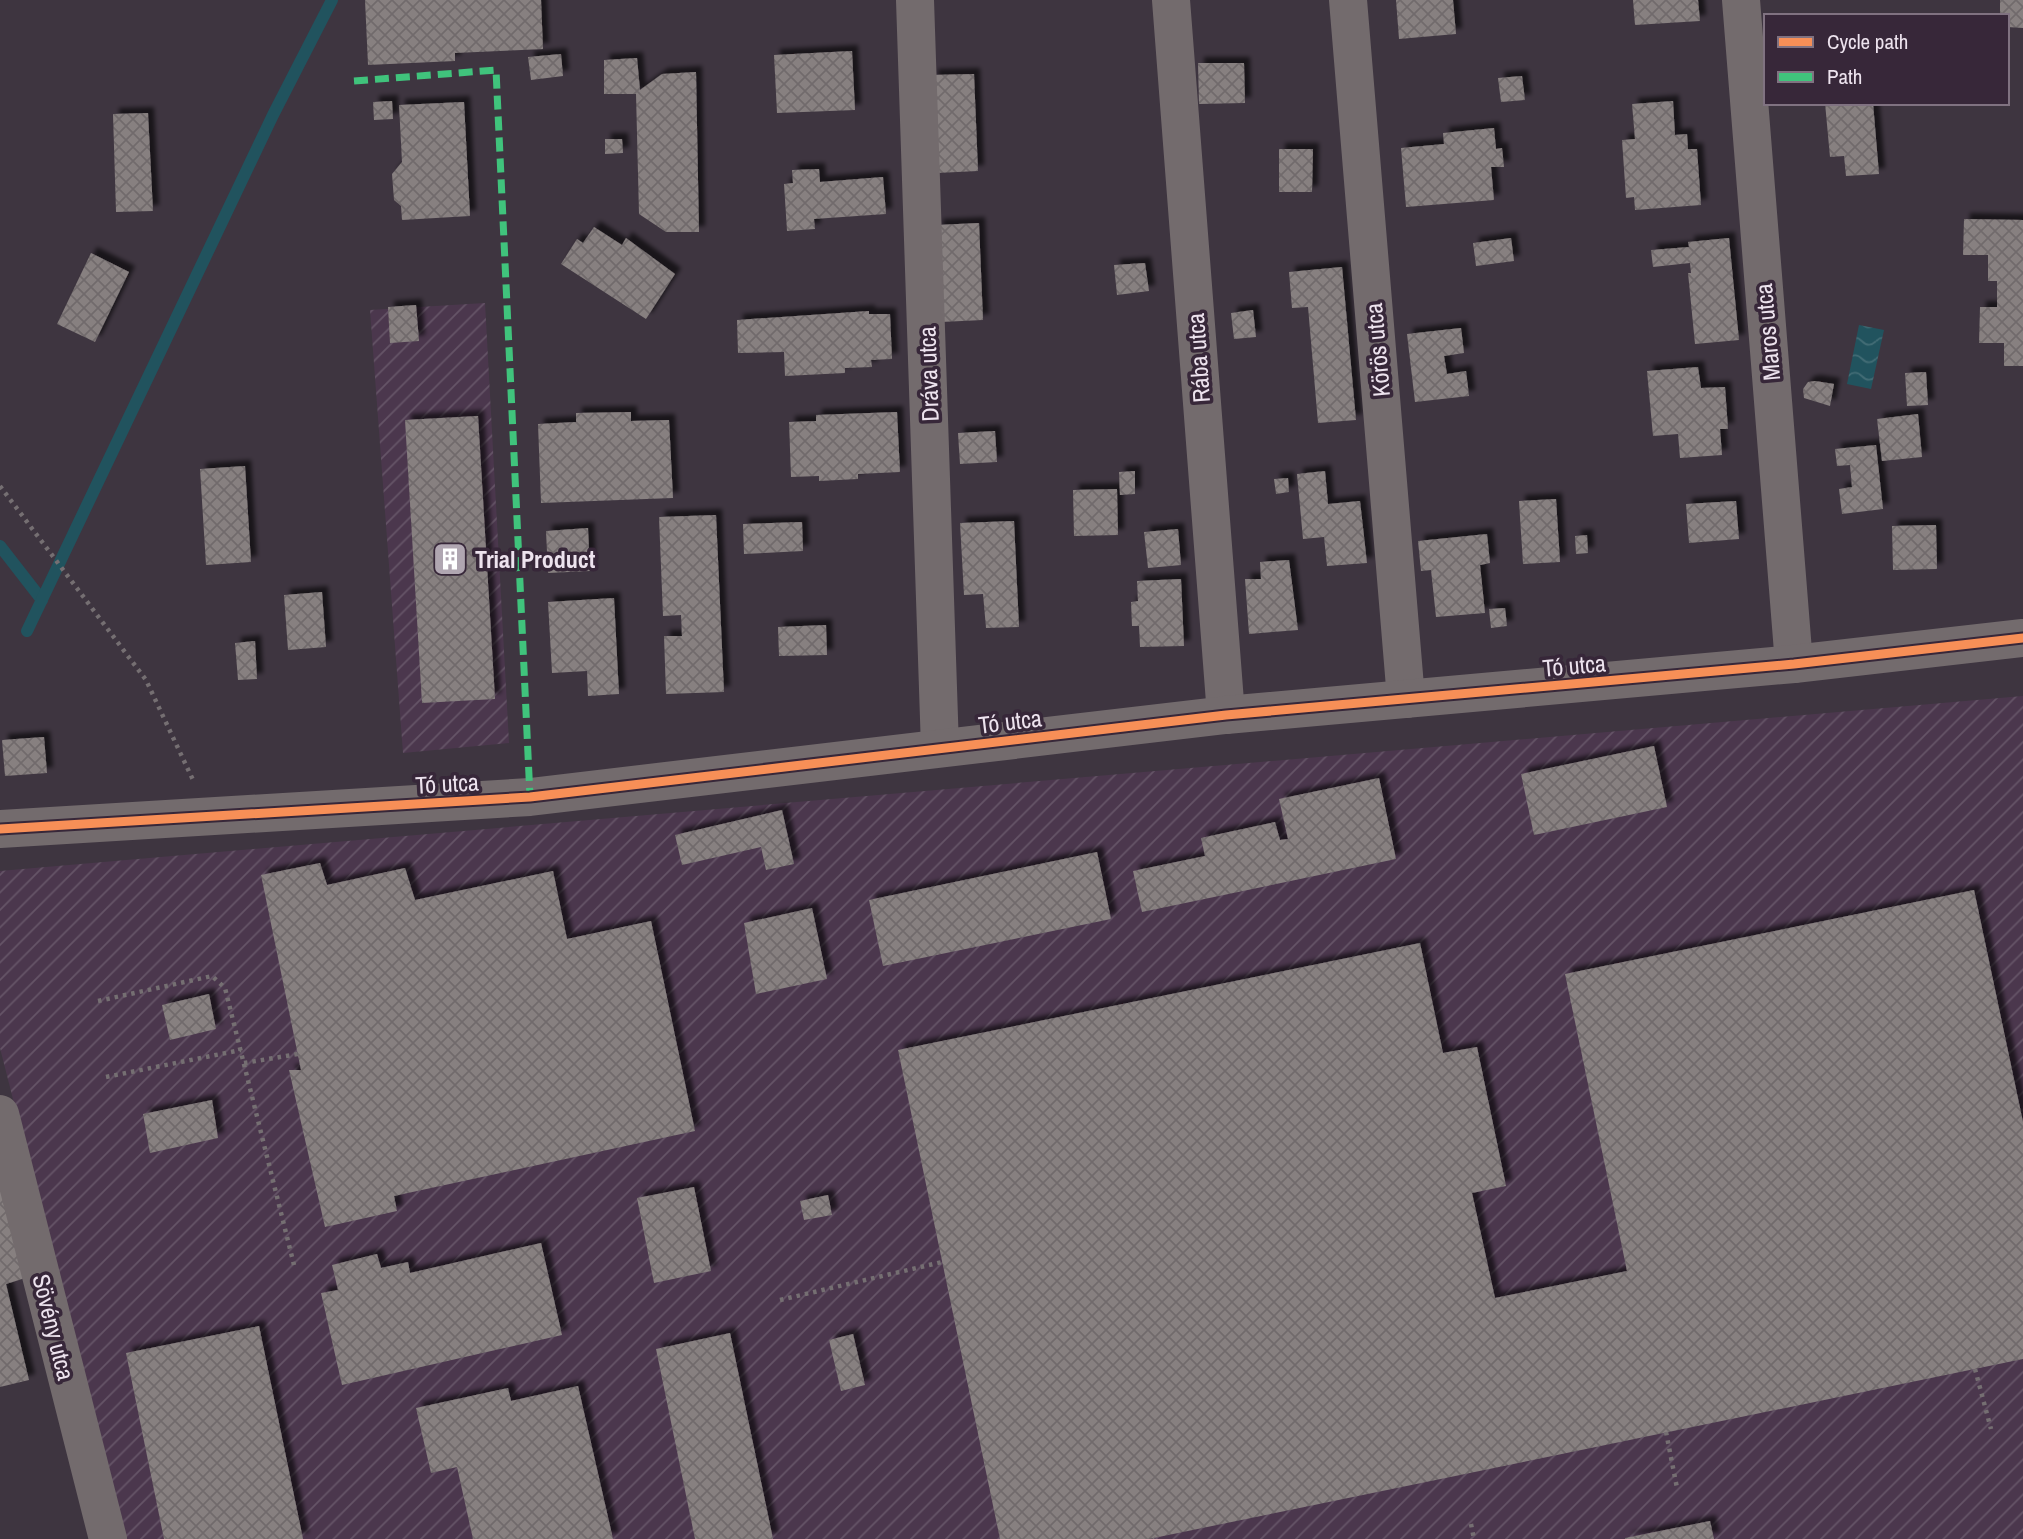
<svg xmlns="http://www.w3.org/2000/svg" width="2023" height="1539" font-family="'Archivo Narrow',sans-serif">
	<style>
		.industrial { fill: url(#industrial-furrows) }
		.water { fill: url(#water-waves) }
		.lines { fill: none; stroke-linecap: round; stroke-linejoin: round }
		.stream { stroke: #21535e; stroke-width: 12 }
		.building { fill: url(#building-cross-hatch); filter: url(#shadow) }
		.path { stroke: #756f72; stroke-width: 4.5; stroke-dasharray: 3.5 5; stroke-linecap: butt }
		.minor { stroke: #736b6d; stroke-width: 38 }
		.quiet { stroke: #40c37c; stroke-width: 7; stroke-dasharray: 14 7; stroke-linecap: butt }
		.cycleway-casing { stroke: #372739; stroke-width: 13 }
		.cycleway { stroke: #f78f57; stroke-width: 9 }
		.labels { text-anchor: middle; dominant-baseline: central; stroke-width: 7; stroke-linejoin: round; paint-order: stroke }
		.street-label { font-size: 24px; fill: #ede3ee; stroke: #372739 }
		.poi-label { font-size: 24px; font-weight: bold; fill: #ede3ee; stroke: #372739; text-anchor: start }
	</style>
	<defs>
		<pattern id="industrial-furrows" width="10" height="10" patternUnits="userSpaceOnUse" patternTransform="scale(1.75)"><rect width="10" height="10" fill="#4b374d"/><path d="M-1 1l2-2M0 10L10 0M9 11l2-2" fill="none" stroke="#655467"/></pattern>
		<pattern id="water-waves" width="16" height="10" patternUnits="userSpaceOnUse" patternTransform="scale(1.75)"><rect width="16" height="10" fill="#21535e"/><path d="M0 5q4-4 8 0t8 0" fill="none" stroke="#426c75"/></pattern>
		<pattern id="building-cross-hatch" width="8" height="8" patternUnits="userSpaceOnUse" patternTransform="scale(1.75)"><rect width="8" height="8" fill="#878080"/><path d="M0 0l8 8M0 8l8-8" fill="none" stroke="#716b6c"/></pattern>
		<filter id="shadow"><feDropShadow dx="6" dy="-6" stdDeviation="2" flood-color="#0009"/></filter>
	</defs>
	<rect width="100%" height="100%" fill="#3e3540"/>
	<g class="industrial">
		<polygon points="485,303 509,743 403,753 370,310"/>
		<polygon points="2023,696 2023,1539 125,1539 0,1048 0,871"/>
	</g>
	<polygon class="water" points="1859,325 1884,330 1871,389 1847,384"/>
	<g class="lines">
		<g class="stream">
			<polyline points="0,546 42,600"/>
			<polyline points="27,631 273,115 332,0"/>
		</g>
	</g>
	<g class="building">
		<polygon points="365,0 541,0 543,49 455,53 455,61 368,65"/>
		<polygon points="1396,0 1453,0 1456,34 1399,39"/>
		<polygon points="1633,0 1698,0 1700,21 1635,25"/>
		<polygon points="2000,0 2023,0 2023,28 2007,27 2007,16 2000,16"/>
		<polygon points="852,51 855,110 777,113 774,55"/>
		<polygon points="561,54 563,76 531,80 528,57"/>
		<polygon points="637,58 640,90 662,74 696,72 699,232 666,232 639,214 636,94 604,94 604,60"/>
		<polygon points="1198,63 1244,63 1245,103 1199,104"/>
		<polygon points="974,74 978,171 937,173 932,75"/>
		<polygon points="1522,76 1525,100 1501,102 1498,78"/>
		<polygon points="392,101 393,119 374,120 373,102"/>
		<polygon points="1673,101 1675,135 1687,134 1688,149 1697,149 1701,205 1635,210 1634,197 1626,198 1622,140 1635,139 1632,104"/>
		<polygon points="464,102 470,216 402,220 401,206 394,200 392,174 402,162 399,105"/>
		<polygon points="1825,103 1873,103 1879,174 1846,176 1844,156 1830,157"/>
		<polygon points="148,113 153,211 116,212 113,114"/>
		<polygon points="1494,128 1496,149 1502,148 1504,167 1491,167 1494,200 1406,207 1401,148 1444,144 1443,133"/>
		<polygon points="605,139 622,139 623,153 605,154"/>
		<polygon points="1279,149 1313,149 1312,192 1279,192"/>
		<polygon points="819,169 820,182 883,177 886,214 814,219 815,229 787,231 784,184 793,183 792,170"/>
		<polygon points="1964,219 2023,220 2023,366 2004,366 2004,343 1979,343 1980,307 1997,307 1997,281 1988,281 1988,255 1963,255"/>
		<polygon points="979,223 983,320 941,322 937,225"/>
		<polygon points="594,227 622,245 626,238 675,274 646,319 561,264 577,239 583,243"/>
		<polygon points="1511,238 1514,261 1476,266 1473,243"/>
		<polygon points="1729,238 1739,340 1695,344 1688,273 1691,273 1690,263 1653,267 1651,250 1689,247 1688,242"/>
		<polygon points="91,253 129,272 95,342 57,324"/>
		<polygon points="1145,263 1149,291 1117,295 1114,265"/>
		<polygon points="1342,267 1356,420 1318,423 1308,307 1292,308 1289,272"/>
		<polygon points="416,305 419,341 390,343 388,307"/>
		<polygon points="1253,310 1256,337 1234,339 1231,313"/>
		<polygon points="869,311 869,314 890,314 892,359 871,360 872,367 845,368 845,373 785,376 784,352 738,353 737,320"/>
		<polygon points="1461,328 1464,353 1444,356 1447,374 1466,371 1469,396 1415,402 1407,334"/>
		<polygon points="1698,367 1701,388 1725,387 1728,429 1720,429 1722,455 1680,458 1678,434 1653,436 1647,371"/>
		<polygon points="1926,372 1928,405 1907,406 1905,373"/>
		<polygon points="1815,381 1834,384 1830,406 1804,398 1803,389 1808,382"/>
		<polygon points="631,412 631,421 669,420 673,498 541,503 538,424 576,422 576,413"/>
		<polygon points="897,412 900,472 858,474 858,479 819,481 819,476 791,477 789,422 816,421 816,415"/>
		<polygon points="1918,414 1922,457 1882,461 1877,419"/>
		<polygon points="478,416 495,699 422,703 405,420"/>
		<polygon points="995,431 997,462 960,464 958,433"/>
		<polygon points="1876,445 1883,509 1842,514 1839,489 1852,487 1850,465 1837,466 1835,449"/>
		<polygon points="245,466 251,562 206,565 200,469"/>
		<polygon points="1135,471 1135,494 1120,495 1119,472"/>
		<polygon points="1325,471 1328,504 1360,501 1367,563 1327,566 1324,537 1303,539 1297,474"/>
		<polygon points="1288,478 1289,492 1276,494 1274,479"/>
		<polygon points="1117,489 1118,535 1074,536 1073,490"/>
		<polygon points="1556,499 1560,562 1523,564 1519,501"/>
		<polygon points="1736,501 1739,539 1689,543 1686,504"/>
		<polygon points="716,515 724,692 666,694 664,636 682,636 681,615 663,616 659,517"/>
		<polygon points="1014,521 1019,627 986,628 983,594 964,595 960,523"/>
		<polygon points="802,522 803,551 744,554 743,524"/>
		<polygon points="1936,525 1937,569 1893,570 1892,526"/>
		<polygon points="588,528 590,571 548,573 546,531"/>
		<polygon points="1178,529 1181,565 1148,568 1144,532"/>
		<polygon points="1487,534 1490,563 1480,565 1485,613 1436,617 1431,570 1421,571 1418,541"/>
		<polygon points="1587,535 1588,553 1576,554 1575,536"/>
		<polygon points="1289,560 1298,630 1249,634 1245,579 1261,579 1260,562"/>
		<polygon points="1181,579 1184,646 1140,647 1139,626 1132,626 1131,602 1138,601 1137,581"/>
		<polygon points="322,592 326,647 288,650 284,595"/>
		<polygon points="614,598 619,694 588,696 587,671 552,673 548,602"/>
		<polygon points="1505,608 1507,626 1491,628 1489,609"/>
		<polygon points="826,625 827,655 779,656 778,627"/>
		<polygon points="255,641 257,679 238,680 235,643"/>
		<polygon points="44,737 47,773 5,776 2,740"/>
		<polygon points="1654,746 1667,807 1534,835 1521,774"/>
		<polygon points="1379,778 1396,859 1142,912 1133,871 1205,856 1201,838 1275,822 1280,840 1288,839 1279,799"/>
		<polygon points="782,810 794,864 766,870 761,847 682,865 675,835"/>
		<polygon points="1097,852 1111,919 883,966 869,900"/>
		<polygon points="320,863 327,885 405,868 415,900 553,871 567,939 651,921 695,1131 394,1196 397,1211 325,1227 289,1070 301,1070 261,875"/>
		<polygon points="1974,890 2023,1122 2023,1359 1149,1539 1000,1539 898,1050 1420,943 1443,1053 1477,1047 1506,1186 1472,1193 1495,1298 1627,1271 1565,974"/>
		<polygon points="812,908 827,979 756,994 744,923"/>
		<polygon points="209,994 216,1029 170,1040 162,1005"/>
		<polygon points="212,1100 218,1138 150,1153 143,1114"/>
		<polygon points="0,1155 32,1276 6,1284 29,1380 0,1387"/>
		<polygon points="694,1187 711,1271 654,1283 637,1198"/>
		<polygon points="828,1195 832,1215 804,1220 800,1201"/>
		<polygon points="541,1243 562,1335 342,1385 321,1293 338,1290 332,1265 377,1254 381,1268 408,1262 410,1273"/>
		<polygon points="259,1326 303,1539 164,1539 126,1353"/>
		<polygon points="730,1333 773,1539 695,1539 656,1349"/>
		<polygon points="853,1334 865,1385 841,1391 829,1340"/>
		<polygon points="578,1386 613,1539 473,1539 457,1467 431,1473 416,1408 508,1388 511,1401"/>
		<polygon points="1710,1521 1714,1539 1625,1539 1625,1538"/>
	</g>
	<g class="lines">
		<g class="path">
			<polyline points="0,486 146,680 193,780"/>
			<polyline points="98,1001 212,976 225,988 294,1265"/>
			<polyline points="244,1063 298,1054"/>
			<polyline points="106,1077 241,1050"/>
			<polyline points="780,1300 942,1262"/>
			<polyline points="1975,1369 1991,1429"/>
			<polyline points="1666,1432 1677,1488"/>
			<polyline points="1471,1524 1474,1539"/>
			<polyline points="1153,1538 1154,1539"/>
		</g>
		<g class="minor">
			<polyline points="915,0 940,748"/>
			<polyline points="1171,0 1226,715"/>
			<polyline points="1348,0 1406,699"/>
			<polyline points="1741,0 1794,664"/>
			<polyline points="0,829 530,797 1226,715 1794,664 2023,638"/>
			<polyline points="0,1114 108,1539"/>
		</g>
		<polyline class="quiet" points="354,81 496,70 530,797"/>
		<g class="cycleway-casing">
			<polyline id="cycleway" points="0,829 530,797 1226,715 1794,664 2023,638"/>
		</g>
		<use href="#cycleway" class="cycleway"/>
	</g>
	<defs>
		<g id="building-square" transform="scale(1.75)"><rect x="-9" y="-9" width="18" height="18" rx="4" fill="#b0a6b1" stroke="#372739"/><path d="M-4-6H4V6H1V3H-1V6H-4ZM-2.5-4.3h1.7v1.8h-1.7ZM.8-4.3h1.7v1.8H.8ZM-2.5-1h1.7V.8h-1.7ZM.8-1h1.7V.8H.8Z" fill="#fff"/></g>
	</defs>
	<g fill-rule="evenodd">
		<use href="#building-square" x="450" y="559"/>
	</g>
	<g class="labels">
		<g class="street-label">
			<text transform="translate(1767 332) rotate(-95)">Maros utca</text>
			<text transform="translate(1377 350) rotate(-95)">Körös utca</text>
			<text transform="translate(1198 358) rotate(-94)">Rába utca</text>
			<text transform="translate(928 374) rotate(-92)">Dráva utca</text>
			<text transform="translate(1574 665) rotate(-5)">Tó utca</text>
			<text transform="translate(1010 721) rotate(-7)">Tó utca</text>
			<text transform="translate(447 783) rotate(-3)">Tó utca</text>
			<text transform="translate(54 1327) rotate(76)">Sövény utca</text>
		</g>
		<g class="poi-label">
			<text x="475" y="559">Trial Product</text>
		</g>
	</g>
	<rect x="1764" y="14" width="245" height="91" fill="#372739" stroke="#807281" stroke-width="2"/>
	<rect x="1778" y="37" width="35" height="10" fill="#f78f57" stroke="#807281" stroke-width="2"/>
	<text x="1827" y="49" font-size="21" fill="#ede3ee">Cycle path</text>
	<rect x="1778" y="72" width="35" height="10" fill="#40c37c" stroke="#807281" stroke-width="2"/>
	<text x="1827" y="84" font-size="21" fill="#ede3ee">Path</text>
</svg>
